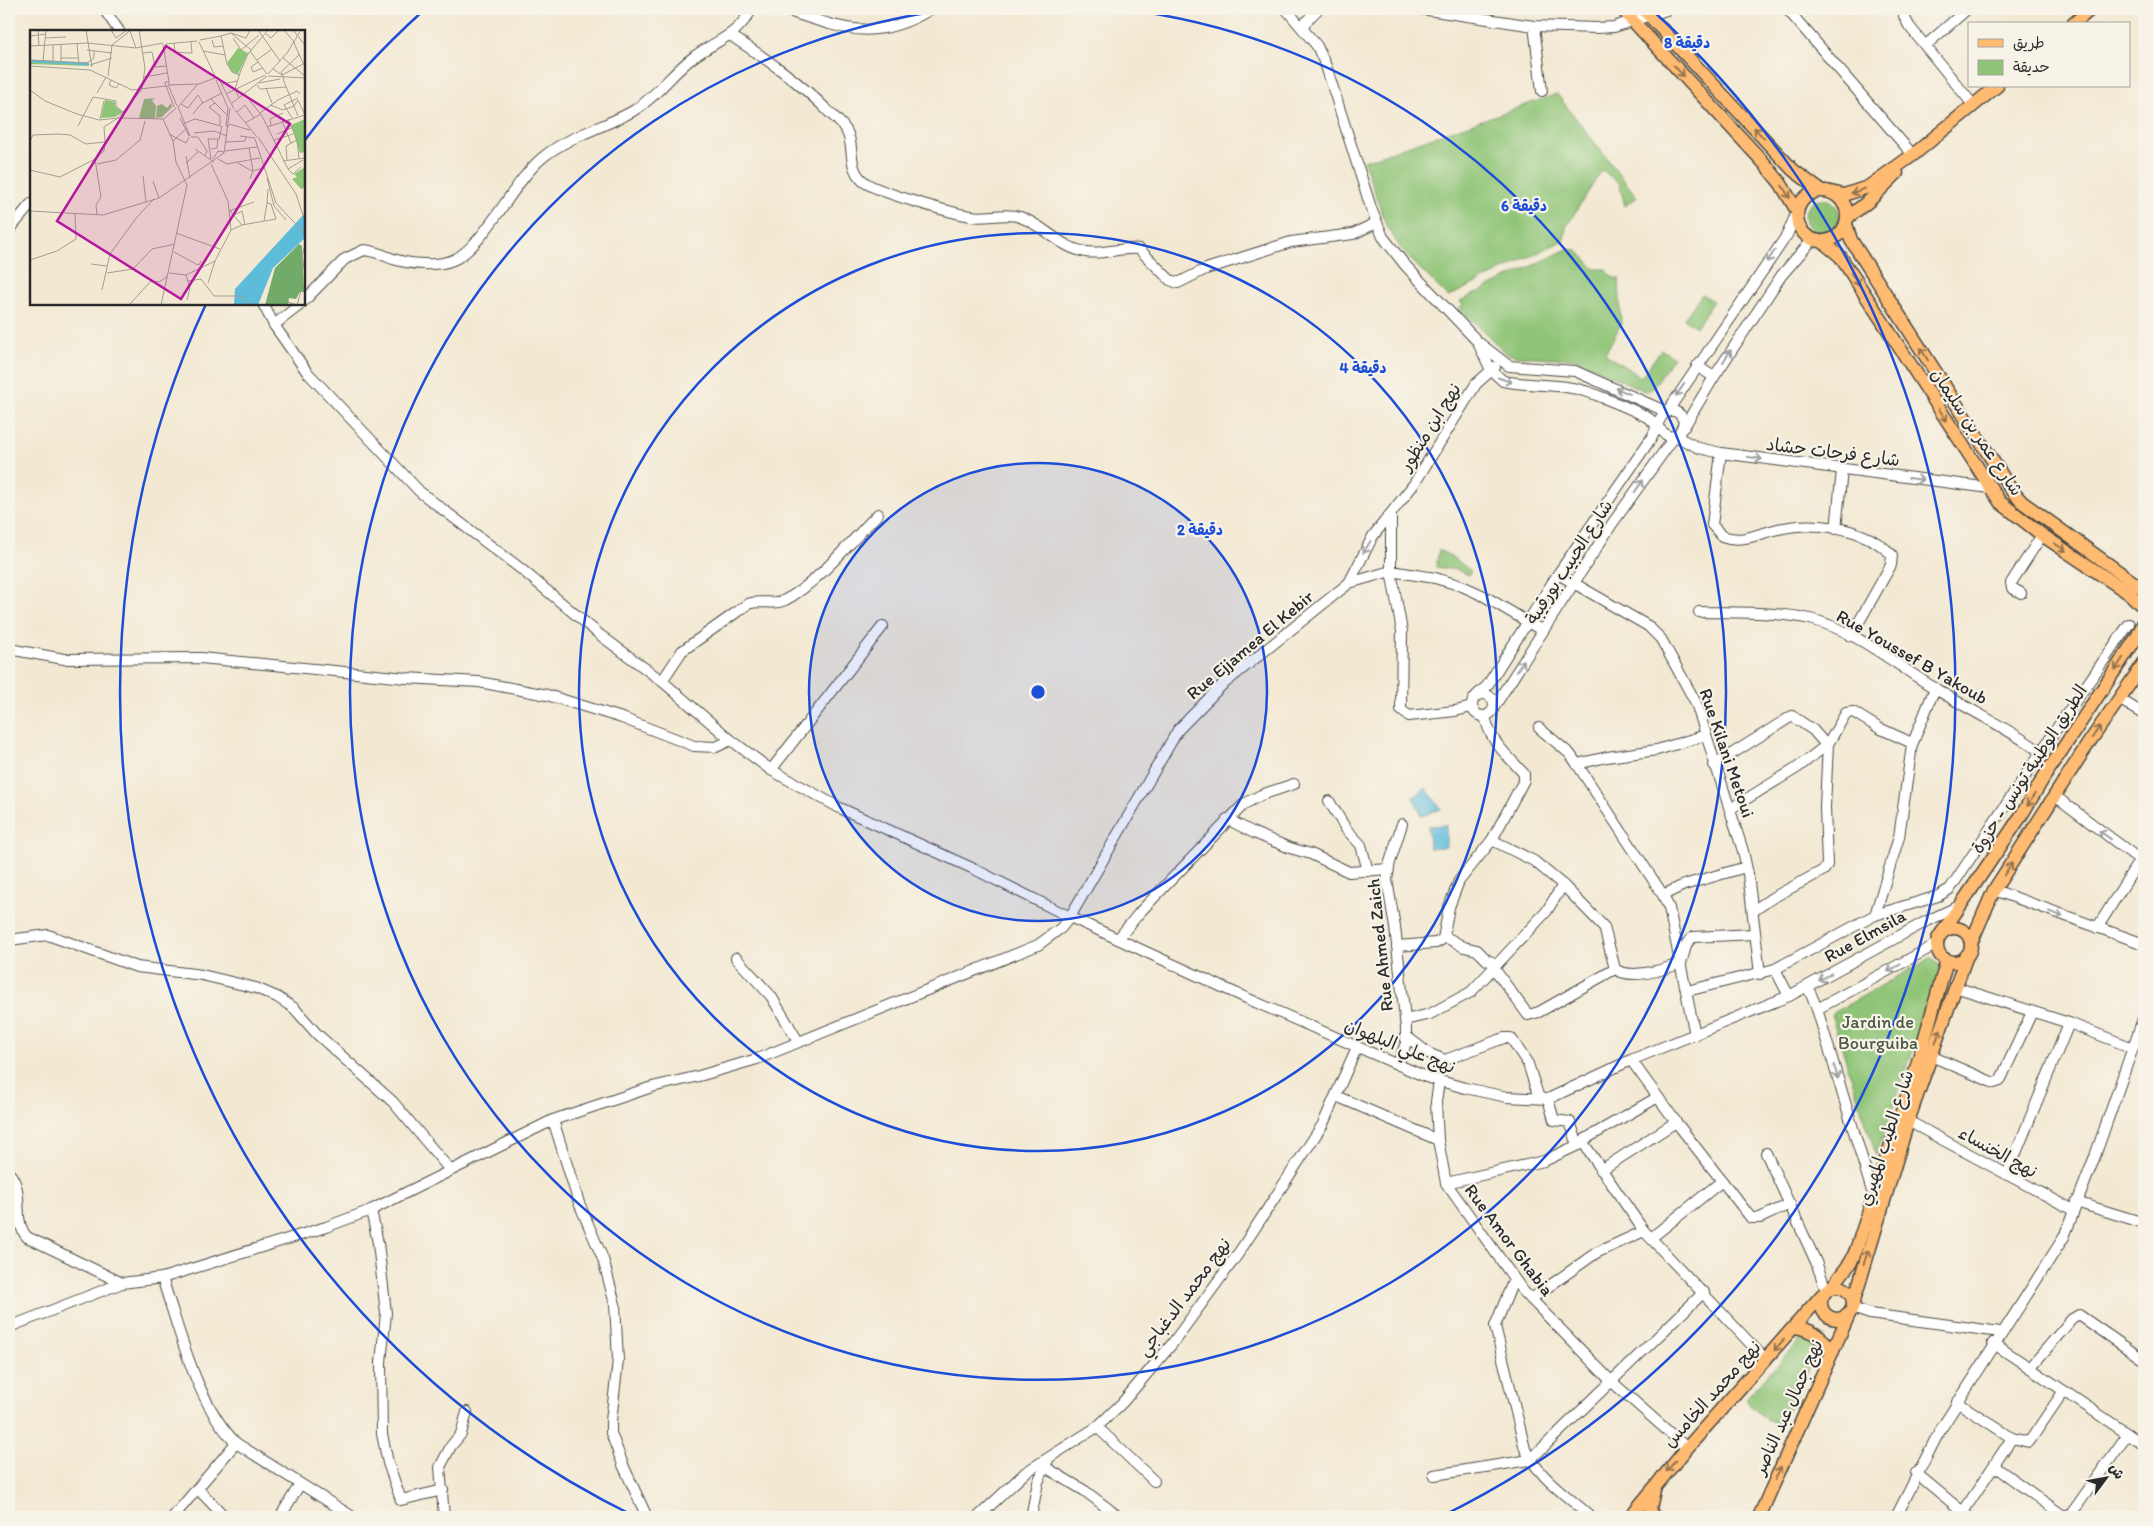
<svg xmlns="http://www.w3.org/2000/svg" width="2153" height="1526" font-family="Itim,'Playpen Sans Arabic',sans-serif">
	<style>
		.green { fill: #8ec476; stroke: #5c7850 }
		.water { fill: #5cbcda; stroke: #447482 }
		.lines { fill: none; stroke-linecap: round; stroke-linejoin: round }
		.minor-casing { stroke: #494844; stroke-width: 12 }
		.major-casing { stroke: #494844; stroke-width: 15 }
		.minor { stroke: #fff; stroke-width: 10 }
		.major { stroke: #ffbb71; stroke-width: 12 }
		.oneway { stroke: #95734e }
		.oneway2 { stroke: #a0a0a0 }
		.ring { fill: none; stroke: #1d4ed8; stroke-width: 2.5 }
		.labels { text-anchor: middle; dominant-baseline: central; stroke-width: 4.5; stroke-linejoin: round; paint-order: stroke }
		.street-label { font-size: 18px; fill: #2b2b2b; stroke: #f7f3e8 }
		.park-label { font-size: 18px; fill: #495942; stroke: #f7f3e8 }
		.inset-river { fill: none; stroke: #5cbcda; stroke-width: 2.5 }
		.inset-road { fill: none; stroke: #a39d90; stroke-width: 1 }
		.view { fill: #b5179e; fill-opacity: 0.15; stroke: #b5179e; stroke-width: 2.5 }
		.inset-edge { fill: none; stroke: #2b2b2b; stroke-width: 2.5 }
		.centre { fill: #1d4ed8; stroke: #f7f3e8; stroke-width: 2.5 }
		.ring-label { font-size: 15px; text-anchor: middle; font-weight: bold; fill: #1d4ed8; stroke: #f7f3e8; stroke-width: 4.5; stroke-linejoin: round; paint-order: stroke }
	</style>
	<rect width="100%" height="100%" fill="#f7f3e8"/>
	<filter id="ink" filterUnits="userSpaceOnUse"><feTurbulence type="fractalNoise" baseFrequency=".02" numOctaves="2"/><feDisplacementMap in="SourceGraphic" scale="10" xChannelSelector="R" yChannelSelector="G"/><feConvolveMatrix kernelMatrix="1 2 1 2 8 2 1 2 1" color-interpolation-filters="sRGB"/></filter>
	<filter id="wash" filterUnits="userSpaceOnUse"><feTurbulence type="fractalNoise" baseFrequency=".0096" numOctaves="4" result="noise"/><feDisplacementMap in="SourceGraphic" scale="20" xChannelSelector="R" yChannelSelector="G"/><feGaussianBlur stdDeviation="1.12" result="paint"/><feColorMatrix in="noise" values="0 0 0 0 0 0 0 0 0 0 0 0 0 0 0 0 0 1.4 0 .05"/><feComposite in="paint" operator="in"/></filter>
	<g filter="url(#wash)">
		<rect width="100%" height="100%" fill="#f3e9d3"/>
		<g class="green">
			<polygon points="1557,94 1637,197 1625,206 1619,183 1602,170 1566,227 1564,240 1448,297 1404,253 1387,228 1364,161"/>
			<circle cx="1822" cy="216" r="17"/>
			<polygon points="1567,249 1577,250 1595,269 1606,269 1613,278 1619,278 1621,324 1605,354 1641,377 1661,350 1674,357 1651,390 1644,391 1576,359 1515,356 1506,353 1459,308 1463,306 1460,301"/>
			<polygon points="1702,294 1713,301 1696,327 1684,319"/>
			<polygon points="1439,550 1455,559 1471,571 1469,575 1457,570 1436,567"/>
			<polygon points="1932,957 1942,969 1876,1155 1831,1014"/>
			<path d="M1810,1330L1824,1336L1781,1425C1765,1420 1754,1412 1746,1398Z"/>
		</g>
		<g class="water">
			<polygon points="1426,788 1441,809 1422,816 1413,797"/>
			<polygon points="1446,825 1446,847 1429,848 1428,826"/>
		</g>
	</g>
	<g filter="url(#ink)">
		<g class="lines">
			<g class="minor-casing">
				<g id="minor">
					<polyline points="104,9 119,31"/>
					<path d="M782,9C841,28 874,44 931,9"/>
					<polyline points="1286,9 1317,46 1326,66 1372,211 1383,237 1405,265 1478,342 1509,366 1575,371 1667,412 1787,235 1796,214"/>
					<polyline points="1421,9 1534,26 1597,28 1614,27 1669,9"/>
					<polyline points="1787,9 1913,155"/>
					<polyline points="1905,9 1904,16 1909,26 1974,106"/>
					<polyline points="1302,26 1318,9"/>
					<polyline points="1534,26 1542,91"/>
					<path d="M730,35C765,58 800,82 829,112C835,118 843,124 847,132C855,148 847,167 863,181C876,192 952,213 971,216C986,219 1005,212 1020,217C1044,225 1060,248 1086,252C1103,255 1120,247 1139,249L1170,280L1178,283L1206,269L1291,242L1353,234L1376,223"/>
					<polyline points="1926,45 1964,12"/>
					<polyline points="9,230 31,204"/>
					<path d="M304,301L345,259L364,250C375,251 383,255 393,259C409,264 437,267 453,260C484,247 512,183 542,158C568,136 603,128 633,111C657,97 672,72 695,56C720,38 735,38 752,9"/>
					<polyline points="263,304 274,325 307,372 420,492 521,569 600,635 662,681 731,740 771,770 840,808 974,869 1070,917 1244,997 1426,1077 1465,1088 1507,1097 1548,1099 1631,1060 1789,996 1925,922 1961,905"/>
					<polyline points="274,325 301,304"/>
					<polyline points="1697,366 1714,377"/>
					<polyline points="1684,427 1714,377 1781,276 1812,240"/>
					<path d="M1721,453L1712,525L1722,536C1741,543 1755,535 1774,530C1812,520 1864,526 1892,555L1891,565L1851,636"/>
					<polyline points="1391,515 1391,571 1402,631 1401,710 1409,716 1455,711 1472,707"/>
					<polyline points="1836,529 1842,470"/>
					<polyline points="1558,574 1648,626 1661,639 1696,703 1743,851 1748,874 1760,974"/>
					<polyline points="1349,583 1373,536 1414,484 1476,384 1495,367"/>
					<polyline points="2021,593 2012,588 2011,583 2042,535"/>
					<path d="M1699,612C1735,613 1774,611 1810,619C1856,630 1896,665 1936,689C1971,711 2008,728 2041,752"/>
					<polyline points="9,649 64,659 201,658 406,678 479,682 547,695 622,718 694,746 716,747 731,740"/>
					<path d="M662,681L682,651L748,604C760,599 774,606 785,600C816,585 853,539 878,514"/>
					<circle cx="1483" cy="705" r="11"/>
					<path d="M1477,695L1487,686L1558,574L1652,437C1658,427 1660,408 1674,411C1681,413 1683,418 1684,423L1679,434L1671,437C1660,434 1656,421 1645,416C1628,407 1609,400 1591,393C1561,382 1533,387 1503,381L1491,370L1479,345"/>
					<polyline points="2119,699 2144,714"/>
					<polyline points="1494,707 1612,524 1675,436 1699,448 1721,453 1990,488"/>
					<polyline points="1539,728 1570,754 1577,764 1663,895 1669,908 1695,1035"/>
					<polyline points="1577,764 1607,757 1657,750 1706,735"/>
					<polyline points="1714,765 1792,716 1813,730 1826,745"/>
					<polyline points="771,770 883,626"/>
					<polyline points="2055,796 2144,863"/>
					<polyline points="1329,801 1346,829 1361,845 1368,871"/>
					<polyline points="1730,809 1797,768 1828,744"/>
					<polyline points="1227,819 1254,833 1290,848 1311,854 1349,872 1388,869"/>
					<polyline points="1492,840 1534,861 1563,885"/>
					<polyline points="1994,890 2144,944"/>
					<polyline points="1663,895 1684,885 1746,867"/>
					<polyline points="1753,911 1772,898 1824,870 1827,865 1825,807 1828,744 1846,713 1853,712 1879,728 1912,743"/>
					<polyline points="1875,915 1899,837 1912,745 1935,688"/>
					<polyline points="2097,928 2144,853"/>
					<polyline points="1444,936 1464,947 1477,950 1487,960 1497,964"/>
					<polyline points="1118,939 1140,912 1244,804 1261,795 1294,784"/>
					<polyline points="9,940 48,935 137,967 202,975 256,988 277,997 294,1008 317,1034 393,1102 450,1170"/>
					<path d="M1397,946L1436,943L1443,939L1449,907L1459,881L1492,840L1524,780V774C1507,754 1490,743 1485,716"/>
					<polyline points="736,958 771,996 798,1041"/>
					<polyline points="1493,967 1528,1015 1539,1012 1615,969"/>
					<polyline points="1808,987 1817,1009 1874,1198"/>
					<polyline points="1955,987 2069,1023 2007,1175"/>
					<polyline points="1687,991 1775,969"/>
					<polyline points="1789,996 1775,969 1875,915 1938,896 1950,889 2057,728 2129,624"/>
					<polyline points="1817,1009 1937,944"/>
					<path d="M1405,1020L1430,1014L1471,992L1546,912L1563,885L1604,927L1615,969C1631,980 1663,970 1681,963L1687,943L1693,937L1754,934"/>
					<polyline points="2069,1023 2133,1048"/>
					<polyline points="1406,1036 1428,1053 1445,1060 1504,1038 1511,1038 1528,1064 1539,1098"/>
					<polyline points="1931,1056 1994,1083 2000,1081 2032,1012"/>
					<polyline points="1631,1060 1676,1122 1751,1218 1760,1218 1790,1204"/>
					<polyline points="1398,1064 1406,1043 1406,1028 1395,927 1387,880 1390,862 1402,824"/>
					<polyline points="1439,1081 1436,1102 1438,1140 1446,1183 1523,1291 1611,1381 1687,1448"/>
					<polyline points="1336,1096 1438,1140"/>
					<polyline points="1548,1099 1554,1120 1570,1122 1578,1145 1582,1141 1644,1231 1766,1360"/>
					<polyline points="553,1120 579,1203 603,1259 615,1304 618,1360 611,1421 611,1433 623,1465 647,1517"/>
					<polyline points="1908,1121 2073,1210"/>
					<polyline points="1582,1141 1658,1097"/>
					<polyline points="1766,1153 1816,1262 1826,1290"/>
					<polyline points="1601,1170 1676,1122"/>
					<path d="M9,1173C26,1192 11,1219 27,1237L122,1283"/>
					<polyline points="1446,1183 1544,1161 1578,1145"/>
					<polyline points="2076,1202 2144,1223"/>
					<polyline points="371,1210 378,1243 386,1313 381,1362 382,1434 388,1463 401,1500 443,1490"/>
					<polyline points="1651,1238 1722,1181"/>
					<path d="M162,1278C180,1331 196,1403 236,1443L353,1517"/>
					<path d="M1514,1279L1495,1326L1525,1449C1538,1477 1569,1497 1591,1517"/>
					<polyline points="1531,1299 1596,1253 1644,1231"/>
					<polyline points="1852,1308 1870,1314 2000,1332"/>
					<polyline points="9,1327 122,1283 162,1278 326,1227 371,1210 553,1120 652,1087 699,1076 757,1059 1038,945 1061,928 1070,917 1178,730 1221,686 1349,583 1391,571 1435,578 1462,586 1484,596 1543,631"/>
					<polyline points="1993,1343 2144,1445"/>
					<polyline points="2030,1368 2072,1319 2079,1315 2144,1360"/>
					<polyline points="1957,1402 2012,1438"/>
					<polyline points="1097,1427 1154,1481"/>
					<polyline points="1994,1466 2065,1517"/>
					<polyline points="1045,1467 1085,1491 1119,1517"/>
					<polyline points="1916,1473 1969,1517"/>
					<polyline points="1434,1475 1530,1460 1704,1292"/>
					<polyline points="198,1489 225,1517"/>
					<polyline points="1963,1512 2012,1438 2029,1442 2063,1392"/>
					<polyline points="173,1517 236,1443"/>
					<polyline points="280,1517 300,1484"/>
					<polyline points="444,1517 440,1467 451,1446 461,1434 467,1412"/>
					<polyline points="978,1517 1026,1472 1097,1427 1122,1403 1172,1344 1238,1254 1323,1124 1357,1047"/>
					<polyline points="1031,1517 1038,1482 1048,1460"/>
					<polyline points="1896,1517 1939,1432 2064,1237 2095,1156 2144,1016"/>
					<polyline points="2069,1517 2128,1434"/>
				</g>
			</g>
			<g class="major-casing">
				<g id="major">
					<polyline points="1622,9 1765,164 1781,184 1797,211"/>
					<polyline points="1643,9 1793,170 1820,190"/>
					<polyline points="2073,24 2091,9"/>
					<circle cx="1822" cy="216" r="25"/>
					<polyline points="1826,191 1844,195 1868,187 1913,155 1997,86"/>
					<polyline points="1847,218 1870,200 1897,173"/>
					<polyline points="1846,224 1851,240 2012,491 2022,502 2144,590"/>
					<polyline points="1823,242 1840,256 2000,502 2042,535 2130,594 2140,604"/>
					<circle cx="1954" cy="945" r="17"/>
					<polyline points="1941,934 2021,816 2044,777 2137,637 2144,622"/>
					<polyline points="1971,943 1994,890 2088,744 2144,663"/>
					<circle cx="1837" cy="1303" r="16"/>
					<polyline points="1831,1288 1851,1262 1856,1250 1915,1072 1947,960"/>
					<polyline points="1853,1304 1908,1121 1967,955"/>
					<path d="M1795,1327C1811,1329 1823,1338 1833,1351"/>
					<polyline points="1630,1517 1687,1448 1822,1295"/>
					<polyline points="1653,1517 1650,1508 1654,1490"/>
					<polyline points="1759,1517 1850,1312"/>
				</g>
			</g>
			<use href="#minor" class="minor"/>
			<use href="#major" class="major"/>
		</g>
		<defs><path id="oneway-shaft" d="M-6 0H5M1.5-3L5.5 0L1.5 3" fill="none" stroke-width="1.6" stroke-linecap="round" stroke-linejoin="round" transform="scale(1.25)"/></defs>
		<g class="oneway">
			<use href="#oneway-shaft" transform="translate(1679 71) rotate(47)"/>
			<use href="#oneway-shaft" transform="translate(1759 133) rotate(-133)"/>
			<use href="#oneway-shaft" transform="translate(1858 191) rotate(161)"/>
			<use href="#oneway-shaft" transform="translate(1786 192) rotate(59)"/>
			<use href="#oneway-shaft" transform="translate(1855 279) rotate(57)"/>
			<use href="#oneway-shaft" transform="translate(1924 354) rotate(-122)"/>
			<use href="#oneway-shaft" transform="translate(1943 415) rotate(57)"/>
			<use href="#oneway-shaft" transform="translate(2060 547) rotate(34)"/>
			<use href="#oneway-shaft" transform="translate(2119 664) rotate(123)"/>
			<use href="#oneway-shaft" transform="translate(2096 732) rotate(-56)"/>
			<use href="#oneway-shaft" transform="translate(2031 800) rotate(120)"/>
			<use href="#oneway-shaft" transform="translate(2008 869) rotate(-57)"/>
			<use href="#oneway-shaft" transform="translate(1938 1036) rotate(-71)"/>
			<use href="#oneway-shaft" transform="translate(1866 1257) rotate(-71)"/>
			<use href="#oneway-shaft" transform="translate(1779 1345) rotate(131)"/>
			<use href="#oneway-shaft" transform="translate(1671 1466) rotate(130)"/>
			<use href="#oneway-shaft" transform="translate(1778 1473) rotate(-66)"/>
		</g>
		<g class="oneway2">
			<use href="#oneway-shaft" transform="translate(1771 256) rotate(124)"/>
			<use href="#oneway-shaft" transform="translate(1727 356) rotate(-57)"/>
			<use href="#oneway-shaft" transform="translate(1505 380) rotate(19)"/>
			<use href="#oneway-shaft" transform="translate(1680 390) rotate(125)"/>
			<use href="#oneway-shaft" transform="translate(1623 391) rotate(-157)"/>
			<use href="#oneway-shaft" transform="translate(1755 458) rotate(9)"/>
			<use href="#oneway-shaft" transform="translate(1916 479) rotate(7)"/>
			<use href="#oneway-shaft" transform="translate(1639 486) rotate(-55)"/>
			<use href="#oneway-shaft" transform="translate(1367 547) rotate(121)"/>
			<use href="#oneway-shaft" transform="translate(1520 666) rotate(-56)"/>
			<use href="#oneway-shaft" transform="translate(2105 835) rotate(-144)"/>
			<use href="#oneway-shaft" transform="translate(2056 914) rotate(20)"/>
			<use href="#oneway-shaft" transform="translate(1894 968) rotate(151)"/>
			<use href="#oneway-shaft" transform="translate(1825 977) rotate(150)"/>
			<use href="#oneway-shaft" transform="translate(1836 1072) rotate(73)"/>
		</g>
	</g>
	<circle cx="1038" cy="692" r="229" fill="#1d4ed8" fill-opacity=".12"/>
	<g class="ring">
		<circle cx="1038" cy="692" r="229"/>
		<circle cx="1038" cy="692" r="459"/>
		<path d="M1122 9A688 688 0 1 1 954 9"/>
		<path d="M636 1517A918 918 0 0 1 206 304M305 140A918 918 0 0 1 424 10M1652 10A918 918 0 0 1 1440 1517"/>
	</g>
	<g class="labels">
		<g class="street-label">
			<text transform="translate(1430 427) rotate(-58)">نهج ابن منظور</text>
			<text transform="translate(1977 432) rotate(56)">شارع عمر بن سليمان</text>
			<text transform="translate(1833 452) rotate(7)">شارع فرحات حشاد</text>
			<text transform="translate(1569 562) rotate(-57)">شارع الحبيب بورقيبة</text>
			<text transform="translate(1250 645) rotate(-40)">Rue Ejjamea El Kebir</text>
			<text transform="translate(1912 657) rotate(30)">Rue Youssef B Yakoub</text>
			<text transform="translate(1727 753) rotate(71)">Rue Kilani Metoui</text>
			<text transform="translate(2029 769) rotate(-57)">الطريق الوطنية تونس - حزوة</text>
			<text transform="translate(1865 936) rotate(-29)">Rue Elmsila</text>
			<text transform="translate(1380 945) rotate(-96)">Rue Ahmed Zaich</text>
			<text transform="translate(1400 1046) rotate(22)">نهج علي البلهوان</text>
			<text transform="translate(1886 1138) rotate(-72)">شارع الطيب المهيري</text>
			<text transform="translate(1998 1152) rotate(29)">نهج الخنساء</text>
			<text transform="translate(1509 1240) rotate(53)">Rue Amor Ghabia</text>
			<text transform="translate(1184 1297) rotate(-53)">نهج محمد الدغباجي</text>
			<text transform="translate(1712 1394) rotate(-48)">نهج محمد الخامس</text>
			<text transform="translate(1788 1407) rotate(-66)">نهج جمال عبد الناصر</text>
		</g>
		<g class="park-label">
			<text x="1878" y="1022">Jardin de<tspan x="1878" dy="21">Bourguiba</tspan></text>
		</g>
	</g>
	<g transform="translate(30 30)">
		<rect width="275" height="275" fill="#f3e9d3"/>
		<path d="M208,18L218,23L208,44L202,42L197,33ZM0,31L59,33V36L0,34ZM126,68L122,70L126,76L125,89L109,88L114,69ZM75,70L85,72V76L93,82L85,87L71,88ZM141,73L142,77L132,87L126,88L127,76L132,74L137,78ZM275,89V122L270,123L261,95ZM275,137V158L271,159L262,149L267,147L264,144Z" fill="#8ec476"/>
		<path d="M269,214L272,216L274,262H270L266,269L259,268L258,275H235L245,238Z" fill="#72aa67"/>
		<path d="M275,183V208L243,238L228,275H204L205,259Z" fill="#5cbcda"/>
		<path class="inset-river" d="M2,31L59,34"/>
		<path class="inset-road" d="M8,0L9,16M56,0L62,37M81,0L86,8L97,0M228,0L250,31M254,0L265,13M263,0L275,15M100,1L106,18M201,3L216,8L220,0M236,4L241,8L249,0M0,6L16,4M191,6L201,3L221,20M16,8L36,7M203,8L211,20L229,5M170,10L191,6L197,34L202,42L209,45M182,10L184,17L193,16M169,12L185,46M144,13L145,22L158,23H162L161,12M264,13L273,33M47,14L49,34M133,14L139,52M136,14L167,11M23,15V33M0,16L57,13L106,18L133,13M57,20L82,23M173,21L195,25M220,21L237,44M113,23L122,22L125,37L136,36M31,28H48M253,28L275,46M0,30L57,33L64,28V21M227,30L242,19M13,31L16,0M228,32L221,37L223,42L233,38M31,33V15M60,35L82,28M0,36L60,40M243,39L252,45L275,33M60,40L102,60L135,56M238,44L257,23L271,0M78,46L82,15L101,0M238,46L275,48M114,47L137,43M188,47L204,79M253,49L268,86M254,49L251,42L270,24M81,50L79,55L86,58L89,54M186,50L198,78L196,96H199M135,52H139V56H136ZM229,53L250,49M192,54L207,51M139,55L169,54L185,48M227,55L230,59L256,57M136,56L144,77M139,57L147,76M236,58L242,73M0,60L15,71L47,84L69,90L88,88L112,59L115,38L109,0M67,63L76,47M214,63L232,86L258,139L263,144L271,137M196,64L235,45M209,68L205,59L211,40L218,24L238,0M181,69L197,85M185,73L179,77L190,86V95M202,73L237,46M151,74L158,78L168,65L173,73M254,75L262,88M254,75L268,68M205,80L227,107M207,82L215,75L224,88M230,83L248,70L267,61L270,64M163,84L171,74L192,63M150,88L159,106M70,89L74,71M133,89L143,111M258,89L267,110M252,91L261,113M215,93L231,84M153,94L165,89L191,96M199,94L220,100M48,96L63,67L86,71V76L94,83M241,96L240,89L253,83M237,97L275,85L268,70L264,76L253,80L240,75M164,103L184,101L197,106M139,104L156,113L159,107M247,104L261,98M160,106L148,77L167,55M210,106L225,108M161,107H168L177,121L175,126M228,107L266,164L275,191M225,109L246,173L275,204M244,110L263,104M0,111L3,105L29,104L40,105L56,114L75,112L74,97L88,88L134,89L146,78M196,112L215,111L216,107M219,118L223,141L220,149M165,119L184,132M181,119L187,118L188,109M195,121L227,117M156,126L160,148M181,129L178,109H189L192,96M183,129L188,121L194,122M188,129L197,134L230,128M257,130L256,116L267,110L269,128M253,131L275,128M156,133L168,122M208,133L222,141L234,138M67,134L86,130L110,110L115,91M258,139L273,130M0,140L30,147L65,129M113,146L116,172M237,148L244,176L256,190M123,151L129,168M0,181L73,185L129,168L194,123L200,78M199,181L224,172M200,181L212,195M67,185L66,175L71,167L65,129L74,121L75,112M204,185L212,181L215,195M234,191L237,173M201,200L212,195L246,189L241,174L237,173L238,159M146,203L190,219M275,215L272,226L275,243M144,222L166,234L169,235L171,231M0,230L27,221L46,209L45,183M61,234L77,236M77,243L103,239L122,219L145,214M139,243L156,245L185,231L201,200L198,171L181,134M156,245L160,258L157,270M158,251L171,249L184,266H210L222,275M178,253L185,231M72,260L80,224L107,187L124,169M258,272L267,275L271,261H275M99,275L121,251L129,252L138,246M131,275L157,155L146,132L143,111L157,98"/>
		<path class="view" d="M136,16L260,94L151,269L27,191Z"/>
		<rect width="275" height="275" class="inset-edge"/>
	</g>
	<circle cx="1038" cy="692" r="8" class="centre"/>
	<g class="ring-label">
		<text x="1687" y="48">8 دقيقة</text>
		<text x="1524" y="211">6 دقيقة</text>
		<text x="1363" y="373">4 دقيقة</text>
		<text x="1200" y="535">2 دقيقة</text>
	</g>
	<rect width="2153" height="1526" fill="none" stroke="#f7f3e8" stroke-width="30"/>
	<rect x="1968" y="22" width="162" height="65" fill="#f7f3e8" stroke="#a5a39c"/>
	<rect x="1978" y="39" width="25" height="8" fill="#ffbb71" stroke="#a5a39c"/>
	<text x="2013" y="48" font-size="15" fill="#2b2b2b">طريق</text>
	<rect x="1978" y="60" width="25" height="15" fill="#8ec476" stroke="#a5a39c"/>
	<text x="2013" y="72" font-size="15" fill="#2b2b2b">حديقة</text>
	<g transform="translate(2106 1478) rotate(58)" stroke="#f7f3e8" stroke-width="4" paint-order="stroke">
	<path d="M0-4L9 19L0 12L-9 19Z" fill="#2b2b2b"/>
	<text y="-8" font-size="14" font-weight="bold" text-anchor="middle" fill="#2b2b2b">ش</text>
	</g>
</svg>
